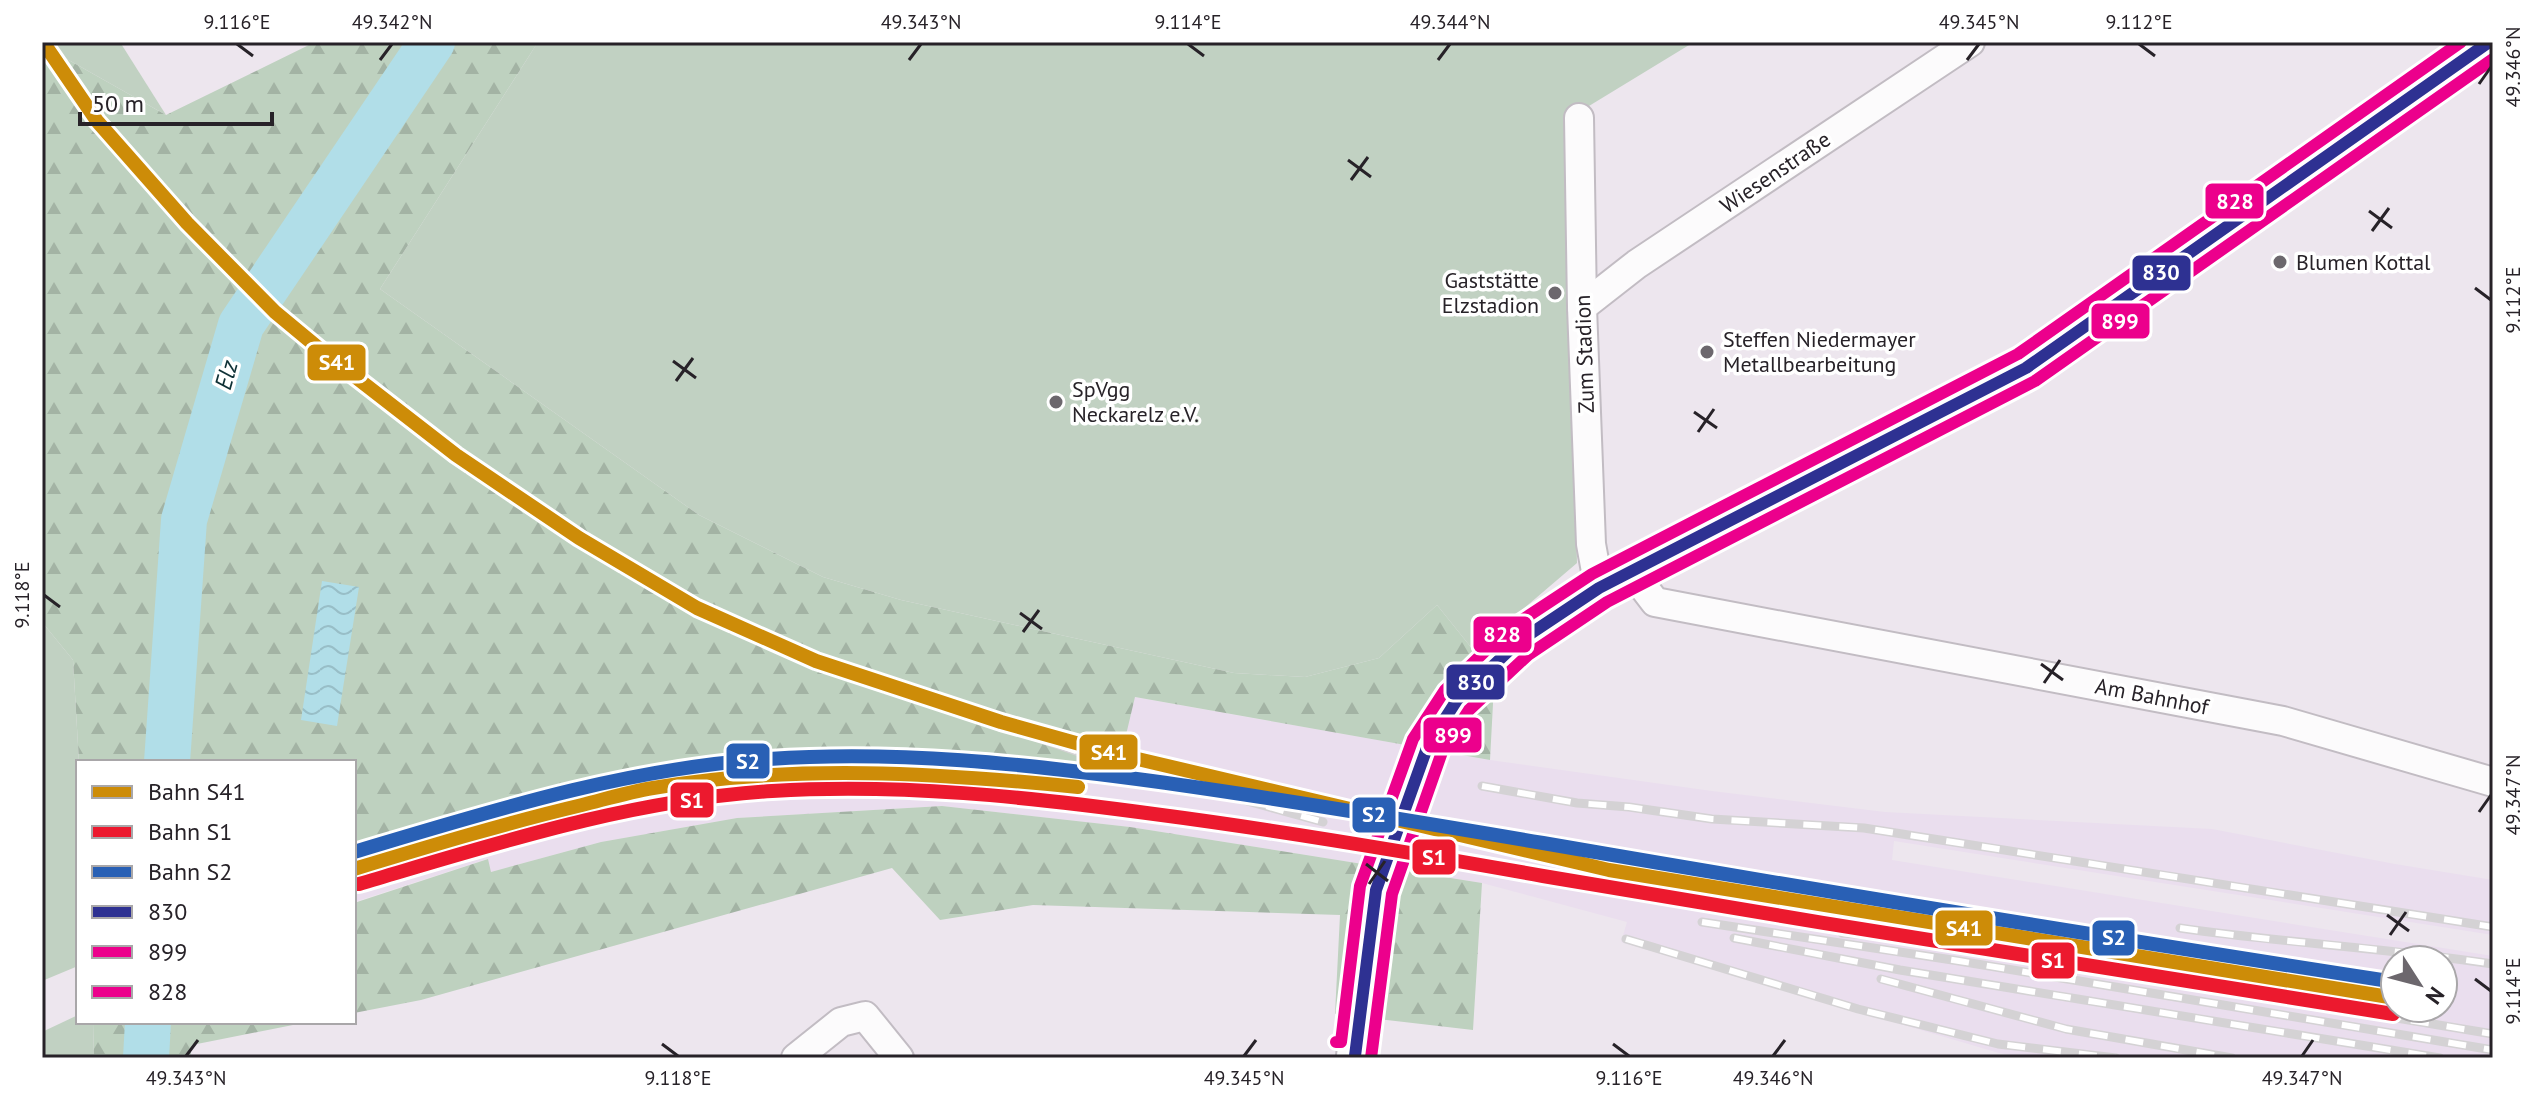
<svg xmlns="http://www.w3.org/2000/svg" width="2535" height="1100" font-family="'PT Sans',sans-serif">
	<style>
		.built { fill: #eadeee; fill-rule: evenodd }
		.green { fill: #c1d1c2 }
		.forest { fill: url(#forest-firs) }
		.water { fill: url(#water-waves) }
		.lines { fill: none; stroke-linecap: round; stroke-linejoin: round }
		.river { stroke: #b1dee8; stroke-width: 46 }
		.tertiary-tunnel { stroke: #c5bfc6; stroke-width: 36; stroke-dasharray: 36 18; stroke-linecap: butt }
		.minor-casing { stroke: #c2bcc3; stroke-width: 32 }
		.tertiary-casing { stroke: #c2bcc3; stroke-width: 40 }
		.minor { stroke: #fcfbfc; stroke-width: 28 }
		.tertiary { stroke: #fcfbfc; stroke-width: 36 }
		.rail-casing { stroke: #d4d2d4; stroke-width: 9 }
		.rail { stroke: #fff; stroke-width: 6; stroke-dasharray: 18; stroke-linecap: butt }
		.bus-1-casing { stroke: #fff; stroke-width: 18 }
		.bus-2-casing { stroke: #fff; stroke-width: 18 }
		.bus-3-casing { stroke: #fff; stroke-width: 18 }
		.bus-1 { stroke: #2e3192; stroke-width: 12 }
		.bus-2 { stroke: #ec008c; stroke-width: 12 }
		.bus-3 { stroke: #ec008c; stroke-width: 12 }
		.rail-1-casing { stroke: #fff; stroke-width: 20 }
		.rail-2-casing { stroke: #fff; stroke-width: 20 }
		.rail-3-casing { stroke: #fff; stroke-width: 20 }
		.rail-1 { stroke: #cd8c08; stroke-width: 14 }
		.rail-2 { stroke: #ec192e; stroke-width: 14 }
		.rail-3 { stroke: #2960b5; stroke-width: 14 }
		.ticks { fill: none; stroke: #272228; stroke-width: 3 }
		.poi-dot { fill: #6c676d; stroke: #fff; stroke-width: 3 }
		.labels { text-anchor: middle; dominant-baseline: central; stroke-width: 7; stroke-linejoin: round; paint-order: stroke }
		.street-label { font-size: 22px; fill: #272228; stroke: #fff }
		.poi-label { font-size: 22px; fill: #272228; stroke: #fff; text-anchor: start }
		.water-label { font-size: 24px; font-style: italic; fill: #0e3035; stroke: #fff }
		.line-badge { stroke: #fff; stroke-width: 3 }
		.badge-label { font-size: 22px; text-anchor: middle; font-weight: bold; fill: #fff }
		.neatline { fill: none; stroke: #272228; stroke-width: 3 }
		.ticks-label { font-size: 20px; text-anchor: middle; fill: #272228 }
	</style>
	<defs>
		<pattern id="forest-firs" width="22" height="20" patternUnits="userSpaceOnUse" patternTransform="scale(2)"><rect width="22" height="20" fill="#bed1bf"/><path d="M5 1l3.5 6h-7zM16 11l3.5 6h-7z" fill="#a3b3a4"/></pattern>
		<pattern id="water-waves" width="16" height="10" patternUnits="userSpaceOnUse" patternTransform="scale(2)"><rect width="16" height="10" fill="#b1dee8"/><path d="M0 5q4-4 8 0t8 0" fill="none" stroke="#98bec7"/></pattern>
	</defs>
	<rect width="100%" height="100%" fill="#ede6ee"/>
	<path class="built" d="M1134,697L1490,760L1712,791L1885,812L2212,829L2395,864L2493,880V935L1894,841L1892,860L2493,956V1058H2028L1999,1053L1621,942L1627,922L1482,883L1130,827L942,806L737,818L601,842L491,872L487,859L354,902V851L460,817L618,779L754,762L943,766L1084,775L1150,785L1117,773ZM2395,960H2443V1008H2395Z"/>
	<g class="green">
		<polygon points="42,42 120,42 166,115 42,45"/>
		<polygon points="538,42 1694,42 1566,120 1577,563 1474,651 1437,605 1379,658 1305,677 1234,673 901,600 823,577 699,515 380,289"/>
		<polygon points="42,622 73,660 79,762 78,966 42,981"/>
		<polygon points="78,1015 78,1022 93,1022 94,1058 42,1058 42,1032"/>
	</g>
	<g class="forest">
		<polygon points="315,42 538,42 380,289 699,515 823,577 901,600 1234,673 1305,677 1379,658 1437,605 1474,651 1494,685 1490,760 1135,697 1117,773 1157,786 1084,775 942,766 754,762 618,779 460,817 354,851 354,762 79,762 73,660 42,622 42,45 166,115"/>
		<polygon points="942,806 1130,827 1482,883 1473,1030 1335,1014 1340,915 1033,905 940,920 892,868 421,1000 354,1013 354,903 488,859 491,872 601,842 737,818"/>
		<polygon points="93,1022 308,1022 192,1045 190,1058 94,1058"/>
	</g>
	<polygon class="water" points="322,581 359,587 337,726 301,720"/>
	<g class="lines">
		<g class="river">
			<polyline points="167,762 184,520 241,325 432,42"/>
			<polyline points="146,1058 148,1022"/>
		</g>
		<polyline class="tertiary-tunnel" points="1376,890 1404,807 1428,745 1457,700"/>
		<g class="minor-casing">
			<g id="minor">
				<polyline points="1579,118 1582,307 1591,544 1599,588"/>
				<polyline points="1582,307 1637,264 1970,42"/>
				<polyline points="1632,572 1655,602 2283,721 2493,782"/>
				<polyline points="796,1058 841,1022 865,1016 899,1058"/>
			</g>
		</g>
		<g class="tertiary-casing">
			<g id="tertiary">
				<polyline points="1457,700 1518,642 1599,588 2026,368 2489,42"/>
				<polyline points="1355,1056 1376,890"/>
			</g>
		</g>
		<use href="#minor" class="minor"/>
		<use href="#tertiary" class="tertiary"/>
		<g class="rail-casing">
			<g id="rail">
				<polyline points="855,675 1108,762 1323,822"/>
				<polyline points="1482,786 1577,803 1629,807 1712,819 1864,828 2493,927"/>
				<polyline points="1702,922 1959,961 2493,1050"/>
				<path d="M2180,928C2284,943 2389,948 2493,964"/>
				<polyline points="1842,933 1920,939 2493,1034"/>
				<polyline points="1734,938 1900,970 2440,1058"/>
				<polyline points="1626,939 1858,1009 1998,1044 2116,1058"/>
				<polyline points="1881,979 2066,1029 2232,1058"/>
			</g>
		</g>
		<use href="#rail" class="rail"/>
		<g class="bus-1-casing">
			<polyline id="bus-1" points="1355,1056 1376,890 1428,745 1457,700 1518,642 1599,588 2026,368 2489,42"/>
		</g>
		<g class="bus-2-casing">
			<polyline id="bus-2" points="1371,1058 1392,894 1442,752 1469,710 1528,655 1607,602 2035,381 2493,59"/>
		</g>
		<g class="bus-3-casing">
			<polyline id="bus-3" points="1336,1042 1341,1042 1360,886 1413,739 1445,690 1507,630 1592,574 2018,354 2461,42"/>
		</g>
		<use href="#bus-1" class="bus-1"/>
		<use href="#bus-2" class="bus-2"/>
		<use href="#bus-3" class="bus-3"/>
		<g class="rail-1-casing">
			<g id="rail-1">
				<polyline points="43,42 97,121 187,223 275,312 322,351 456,455 579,538 697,608 816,661 1001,722 1108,752 1609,870 2395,998"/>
				<path d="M354,869C430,846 506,823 582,805C606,799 629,792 653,788C794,764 937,773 1078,787"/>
			</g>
		</g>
		<g class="rail-2-casing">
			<path id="rail-2" d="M359,884C495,844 629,800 772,791C900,783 1028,797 1154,814C1284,831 1414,853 1543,876C1826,924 2109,970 2393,1014"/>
		</g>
		<g class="rail-3-casing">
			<path id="rail-3" d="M354,852C491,811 626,768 769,759C897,750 1026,764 1152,781C1283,799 1413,821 1543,843C1826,892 2111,938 2395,982"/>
		</g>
		<use href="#rail-1" class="rail-1"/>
		<use href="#rail-2" class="rail-2"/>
		<use href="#rail-3" class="rail-3"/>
	</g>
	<path class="ticks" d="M237,44L253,56M1188,44L1204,56M2139,44L2155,56M380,60L392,44M909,60L921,44M1438,60L1450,44M1967,60L1979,44M2479,84L2491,67M1348,160L1371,177M1351,180L1368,157M2369,211L2392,228M2372,231L2389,208M2475,288L2491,300M673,361L696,378M676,381L693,358M1694,412L1717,428M1698,432L1714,409M44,595L60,607M1020,613L1042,629M1023,632L1039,610M2041,664L2063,680M2044,683L2060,660M2479,812L2491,795M1366,864L1388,881M1369,884L1385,861M2387,915L2409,931M2390,935L2406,912M2475,979L2491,991M662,1044L678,1056M1613,1044L1629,1056M186,1056L198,1040M1244,1056L1256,1040M1773,1056L1785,1040M2302,1056L2313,1040"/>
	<g class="poi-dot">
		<circle cx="2280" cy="262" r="8"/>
		<circle cx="1555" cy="293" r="8"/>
		<circle cx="1707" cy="352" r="8"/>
		<circle cx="1056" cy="402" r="8"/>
	</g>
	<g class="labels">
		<g class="street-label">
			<text transform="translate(1775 172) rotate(-34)">Wiesenstraße</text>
			<text transform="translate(1584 354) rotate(-92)">Zum Stadion</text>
			<text transform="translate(2152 696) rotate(11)">Am Bahnhof</text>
		</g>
		<g class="poi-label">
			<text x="2296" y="262">Blumen Kottal</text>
			<text x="1539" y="280" text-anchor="end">Gaststätte<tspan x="1539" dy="25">Elzstadion</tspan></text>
			<text x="1723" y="339">Steffen Niedermayer<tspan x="1723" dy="25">Metallbearbeitung</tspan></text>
			<text x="1072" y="389">SpVgg<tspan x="1072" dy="25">Neckarelz e.V.</tspan></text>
		</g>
		<g class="water-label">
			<text transform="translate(226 375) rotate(-74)">Elz</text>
		</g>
	</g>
	<g class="line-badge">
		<rect x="2204" y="182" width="61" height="38" rx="8" fill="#ec008c"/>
		<rect x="2131" y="254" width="61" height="38" rx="8" fill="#2e3192"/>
		<rect x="2090" y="302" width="61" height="38" rx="8" fill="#ec008c"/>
		<rect x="306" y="343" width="61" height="39" rx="8" fill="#cd8c08"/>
		<rect x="1472" y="615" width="61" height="39" rx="8" fill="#ec008c"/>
		<rect x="1445" y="663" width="61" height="38" rx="8" fill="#2e3192"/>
		<rect x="1422" y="716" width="61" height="38" rx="8" fill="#ec008c"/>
		<rect x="1078" y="733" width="61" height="38" rx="8" fill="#cd8c08"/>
		<rect x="725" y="742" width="46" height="38" rx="8" fill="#2960b5"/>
		<rect x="669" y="781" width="46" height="38" rx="8" fill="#ec192e"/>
		<rect x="1351" y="796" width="46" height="38" rx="8" fill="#2960b5"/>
		<rect x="1411" y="838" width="46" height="38" rx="8" fill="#ec192e"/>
		<rect x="1934" y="909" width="60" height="38" rx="8" fill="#cd8c08"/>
		<rect x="2091" y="919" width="45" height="38" rx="8" fill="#2960b5"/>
		<rect x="2030" y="941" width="46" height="39" rx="8" fill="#ec192e"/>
	</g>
	<g class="badge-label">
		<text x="2235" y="209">828</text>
		<text x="2161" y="280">830</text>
		<text x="2120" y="329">899</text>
		<text x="337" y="370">S41</text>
		<text x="1502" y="642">828</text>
		<text x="1476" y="690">830</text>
		<text x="1453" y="743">899</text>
		<text x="1109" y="760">S41</text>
		<text x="748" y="769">S2</text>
		<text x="692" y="808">S1</text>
		<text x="1374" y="822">S2</text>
		<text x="1434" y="865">S1</text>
		<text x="1964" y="936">S41</text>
		<text x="2114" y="945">S2</text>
		<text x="2053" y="968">S1</text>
	</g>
	<rect width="2535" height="1100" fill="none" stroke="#ffffff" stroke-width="88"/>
	<rect x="76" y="760" width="280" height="264" fill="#ffffff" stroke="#a9a7a9" stroke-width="2"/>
	<rect x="92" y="786" width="40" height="12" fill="#cd8c08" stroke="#a9a7a9" stroke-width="2"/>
	<text x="148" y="800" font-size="24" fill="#272228">Bahn S41</text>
	<rect x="92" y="826" width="40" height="12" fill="#ec192e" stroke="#a9a7a9" stroke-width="2"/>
	<text x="148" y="840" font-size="24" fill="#272228">Bahn S1</text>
	<rect x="92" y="866" width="40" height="12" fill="#2960b5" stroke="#a9a7a9" stroke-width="2"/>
	<text x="148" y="880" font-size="24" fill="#272228">Bahn S2</text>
	<rect x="92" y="906" width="40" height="12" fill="#2e3192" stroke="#a9a7a9" stroke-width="2"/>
	<text x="148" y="920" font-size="24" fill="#272228">830</text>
	<rect x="92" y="946" width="40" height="12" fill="#ec008c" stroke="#a9a7a9" stroke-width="2"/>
	<text x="148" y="960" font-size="24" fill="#272228">899</text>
	<rect x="92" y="986" width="40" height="12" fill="#ec008c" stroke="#a9a7a9" stroke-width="2"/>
	<text x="148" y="1000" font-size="24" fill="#272228">828</text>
	<g transform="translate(2419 984) rotate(126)"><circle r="38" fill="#ffffff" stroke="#a9a7a9" stroke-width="2"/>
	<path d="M0-6L14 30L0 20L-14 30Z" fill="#6c676d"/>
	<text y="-12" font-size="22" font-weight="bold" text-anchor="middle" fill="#272228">N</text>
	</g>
	<path d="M80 112v12h192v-12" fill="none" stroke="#272228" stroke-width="4"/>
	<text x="92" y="112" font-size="24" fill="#272228" stroke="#ffffff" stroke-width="6" paint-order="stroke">50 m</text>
	<rect x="44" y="44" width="2447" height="1012" class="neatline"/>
	<g class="ticks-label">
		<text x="237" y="29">9.116°E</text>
		<text x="392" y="29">49.342°N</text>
		<text x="921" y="29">49.343°N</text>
		<text x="1188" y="29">9.114°E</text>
		<text x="1450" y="29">49.344°N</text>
		<text x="1979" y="29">49.345°N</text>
		<text x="2139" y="29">9.112°E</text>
		<text transform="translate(2513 67) rotate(-90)" y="7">49.346°N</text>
		<text transform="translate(2513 300) rotate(-90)" y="7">9.112°E</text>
		<text transform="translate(22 595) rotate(-90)" y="7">9.118°E</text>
		<text transform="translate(2513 795) rotate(-90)" y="7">49.347°N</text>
		<text transform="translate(2513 991) rotate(-90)" y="7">9.114°E</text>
		<text x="186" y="1085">49.343°N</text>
		<text x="678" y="1085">9.118°E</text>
		<text x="1244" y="1085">49.345°N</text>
		<text x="1629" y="1085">9.116°E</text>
		<text x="1773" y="1085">49.346°N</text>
		<text x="2302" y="1085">49.347°N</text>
	</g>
</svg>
